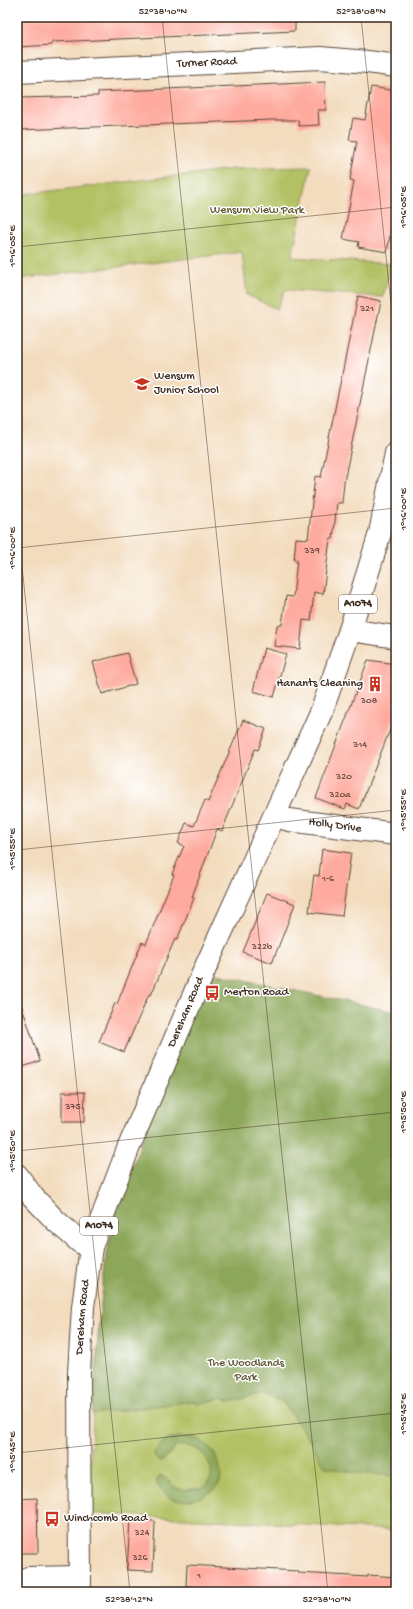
<svg xmlns="http://www.w3.org/2000/svg" width="413" height="1609" font-family="'Gochi Hand',sans-serif">
	<style>
		.green { fill: #b2c164; stroke: #767641 }
		.forest { fill: #8da75a; stroke: #64683c }
		.building { fill: #feaa9e }
		.lines { fill: none; stroke-linecap: round; stroke-linejoin: round }
		.street-casing { stroke: #574536; stroke-width: 24 }
		.primary-casing { stroke: #574536; stroke-width: 24 }
		.street { stroke: #fff; stroke-width: 22 }
		.primary { stroke: #fff; stroke-width: 22 }
		.ticks { fill: none; stroke: #3b2a1e; stroke-width: 1; stroke-opacity: 0.45 }
		.labels { text-anchor: middle; dominant-baseline: central; stroke-width: 3; stroke-linejoin: round; paint-order: stroke }
		.number-label { font-size: 10px; fill: #6c4a3e }
		.shield { fill: #fff; stroke: #766a62; stroke-width: 1 }
		.shield-label { font-size: 11px; font-weight: bold; fill: #3b2a1e }
		.street-label { font-size: 12px; fill: #3b2a1e; stroke: #fff }
		.park-label { font-size: 12px; fill: #5f5733; stroke: #fff }
		.poi-label { font-size: 12px; fill: #3b2a1e; stroke: #fff; text-anchor: start }
		.neatline { fill: none; stroke: #3b2a1e; stroke-width: 1.5 }
		.ticks-label { font-size: 10px; text-anchor: middle; fill: #3b2a1e }
	</style>
	<rect width="100%" height="100%" fill="#fff"/>
	<filter id="ink" filterUnits="userSpaceOnUse"><feTurbulence type="fractalNoise" baseFrequency=".025" numOctaves="2"/><feDisplacementMap in="SourceGraphic" scale="8" xChannelSelector="R" yChannelSelector="G"/><feConvolveMatrix kernelMatrix="1 2 1 2 8 2 1 2 1" color-interpolation-filters="sRGB"/></filter>
	<filter id="wash" filterUnits="userSpaceOnUse"><feTurbulence type="fractalNoise" baseFrequency=".012" numOctaves="4" result="noise"/><feDisplacementMap in="SourceGraphic" scale="16" xChannelSelector="R" yChannelSelector="G"/><feGaussianBlur stdDeviation="0.9" result="paint"/><feColorMatrix in="noise" values="0 0 0 0 0 0 0 0 0 0 0 0 0 0 0 0 0 1.4 0 .05"/><feComposite in="paint" operator="in"/></filter>
	<g filter="url(#wash)">
		<rect width="100%" height="100%" fill="#f3dcbd"/>
		<g class="green">
			<polygon points="311,167 292,257 391,264 383,297 285,290 277,309 247,295 242,252 17,279 17,195 233,169"/>
			<path d="M396,1012V1530L86,1513C94,1431 95,1349 105,1268C108,1244 115,1220 120,1197Z"/>
		</g>
		<g class="forest">
			<polygon points="208,972 396,1012 396,1476 357,1473 325,1467 310,1441 282,1401 263,1393 230,1402 221,1398 198,1404 194,1401 93,1414 99,1323 105,1266 120,1197"/>
			<path d="M181,1437C186,1437 192,1436 196,1438C203,1441 213,1450 216,1457C219,1464 223,1474 220,1481C216,1495 188,1503 175,1500C168,1498 158,1488 156,1481L159,1477L163,1476C168,1479 172,1486 177,1488C182,1490 188,1490 192,1489C228,1488 208,1440 178,1446C171,1448 169,1458 160,1462L155,1457L154,1453C162,1441 167,1438 181,1437Z"/>
		</g>
		<g id="blocks">
			<g class="building">
				<polygon points="57,17 295,17 295,31 52,42 52,45 17,47 17,20"/>
				<polygon points="325,82 326,110 318,110 319,125 299,126 298,120 271,120 19,130 18,98 98,96 98,92"/>
				<polygon points="371,87 396,91 396,201 387,252 358,247 359,242 343,239 354,181 350,180 357,141 349,140 353,118 365,120"/>
				<polygon points="358,296 381,301 344,482 342,503 337,503 333,539 330,539 323,594 314,592 311,621 303,620 300,649 274,646 277,625 282,625 286,596 293,597 297,560 294,560 296,538 308,539 315,476 321,477"/>
				<polygon points="264,648 286,654 274,697 253,691"/>
				<polygon points="127,653 136,684 102,694 93,662"/>
				<polygon points="368,660 396,664 396,714 359,809 347,804 345,809 316,798"/>
				<polygon points="243,720 266,729 258,750 255,749 222,831 217,829 192,897 194,898 177,940 175,939 151,995 149,994 124,1052 99,1042 115,1003 117,1004 142,942 146,944 174,875 172,874 184,846 178,843 186,823 194,826 205,800 208,802"/>
				<polygon points="322,849 351,853 342,916 309,912 314,875 319,876"/>
				<polygon points="267,893 295,904 272,963 243,952"/>
				<polygon points="20,1001 40,1061 17,1069 17,1002"/>
				<polygon points="62,1092 85,1092 84,1122 62,1122"/>
				<polygon points="37,1498 38,1553 17,1553 17,1499"/>
				<polygon points="130,1520 155,1521 153,1571 127,1570"/>
				<polygon points="187,1565 298,1571 298,1573 368,1577 368,1575 396,1577 396,1592 258,1592 258,1590 225,1588 225,1592 196,1592 197,1587 186,1586"/>
			</g>
		</g>
	</g>
	<g filter="url(#ink)">
		<use href="#blocks" fill-opacity="0" stroke="#574536" stroke-width="1"/>
		<g class="lines">
			<g class="street-casing">
				<g id="street">
					<path id="s1" d="M17,72L320,58L368,62L396,66"/>
					<polyline points="350,630 396,637"/>
					<path id="s2" d="M275,816L289,820L396,834"/>
					<polyline points="17,1175 33,1197 56,1221 80,1242 91,1247"/>
					<polyline points="17,1584 28,1578 80,1577"/>
				</g>
			</g>
			<g class="primary-casing">
				<g id="primary">
					<path id="s3" d="M80,1592L79,1372L83,1307L91,1247L128,1149L207,964L322,710L350,630L380,533L396,453"/>
				</g>
			</g>
			<use href="#street" class="street"/>
			<use href="#primary" class="primary"/>
		</g>
	</g>
	<path class="ticks" d="M162,17L328,1592M361,17L396,352M17,247L396,207M17,519L130,1592M17,548L396,508M17,850L396,810M17,1151L396,1112M17,1453L396,1413"/>
	<defs>
		<g id="school-bare" transform="scale(1.2)"><path d="M0-5L7-2L0 1L-7-2ZM-4 1L0 2.5L4 1V4Q0 6-4 4Z" fill="#c8321e" stroke="#fff" stroke-width="2.5" paint-order="stroke"/></g>
		<g id="building-bare" transform="scale(1.2)"><path d="M-4-6H4V6H1V3H-1V6H-4ZM-2.5-4.3h1.7v1.8h-1.7ZM.8-4.3h1.7v1.8H.8ZM-2.5-1h1.7V.8h-1.7ZM.8-1h1.7V.8H.8Z" fill="#c8321e" stroke="#fff" stroke-width="2.5" paint-order="stroke"/></g>
		<g id="bus-bare" transform="scale(1.2)"><path d="M-5-6H5V4H4V6H2V4H-2V6H-4V4H-5ZM-3.5-4V0h7V-4ZM-3.5 1.2v1.5H-2V1.2ZM2 1.2v1.5H3.5V1.2Z" fill="#c8321e" stroke="#fff" stroke-width="2.5" paint-order="stroke"/></g>
	</defs>
	<g fill-rule="evenodd">
		<use href="#school-bare" x="142" y="384"/>
		<use href="#building-bare" x="375" y="684"/>
		<use href="#bus-bare" x="212" y="993"/>
		<use href="#bus-bare" x="52" y="1519"/>
	</g>
	<g class="labels">
		<g class="number-label">
			<text x="367" y="309">321</text>
			<text x="312" y="551">339</text>
			<text x="369" y="701">308</text>
			<text x="360" y="745">314</text>
			<text x="344" y="777">320</text>
			<text x="340" y="795">320a</text>
			<text x="328" y="879">1-6</text>
			<text x="262" y="947">322b</text>
			<text x="73" y="1107">375</text>
			<text x="142" y="1533">324</text>
			<text x="140" y="1558">326</text>
			<text x="199" y="1576">1</text>
		</g>
		<g class="shield">
			<rect x="339" y="595" width="38" height="18" rx="3"/>
			<rect x="80" y="1217" width="38" height="18" rx="3"/>
		</g>
		<g class="shield-label">
			<text x="358" y="604">A1074</text>
			<text x="99" y="1226">A1074</text>
		</g>
		<g class="street-label">
			<text stroke="none"><textPath href="#s1" startOffset="190">Turner Road</textPath></text>
			<text stroke="none"><textPath href="#s2" startOffset="61">Holly Drive</textPath></text>
			<text stroke="none"><textPath href="#s3" startOffset="599">Dereham Road</textPath></text>
			<text stroke="none"><textPath href="#s3" startOffset="275">Dereham Road</textPath></text>
		</g>
		<g class="park-label">
			<text x="257" y="211">Wensum View Park</text>
			<text x="246" y="1364">The Woodlands<tspan x="246" dy="14">Park</tspan></text>
		</g>
		<g class="poi-label">
			<text x="154" y="377">Wensum<tspan x="154" dy="14">Junior School</tspan></text>
			<text x="363" y="684" text-anchor="end">Hanants Cleaning</text>
			<text x="224" y="993">Merton Road</text>
			<text x="64" y="1519">Winchcomb Road</text>
		</g>
	</g>
	<rect width="413" height="1609" fill="none" stroke="#fff" stroke-width="44"/>
	<rect x="22" y="22" width="369" height="1565" class="neatline"/>
	<g class="ticks-label">
		<text x="163" y="14">52°38'10"N</text>
		<text x="361" y="14">52°38'08"N</text>
		<text transform="translate(402 207) rotate(-90)" y="4">1°16'05"E</text>
		<text transform="translate(11 246) rotate(-90)" y="4">1°16'05"E</text>
		<text transform="translate(402 509) rotate(-90)" y="4">1°16'00"E</text>
		<text transform="translate(11 548) rotate(-90)" y="4">1°16'00"E</text>
		<text transform="translate(402 810) rotate(-90)" y="4">1°15'55"E</text>
		<text transform="translate(11 849) rotate(-90)" y="4">1°15'55"E</text>
		<text transform="translate(402 1112) rotate(-90)" y="4">1°15'50"E</text>
		<text transform="translate(11 1151) rotate(-90)" y="4">1°15'50"E</text>
		<text transform="translate(402 1414) rotate(-90)" y="4">1°15'45"E</text>
		<text transform="translate(11 1452) rotate(-90)" y="4">1°15'45"E</text>
		<text x="129" y="1602">52°38'12"N</text>
		<text x="327" y="1602">52°38'10"N</text>
	</g>
</svg>
